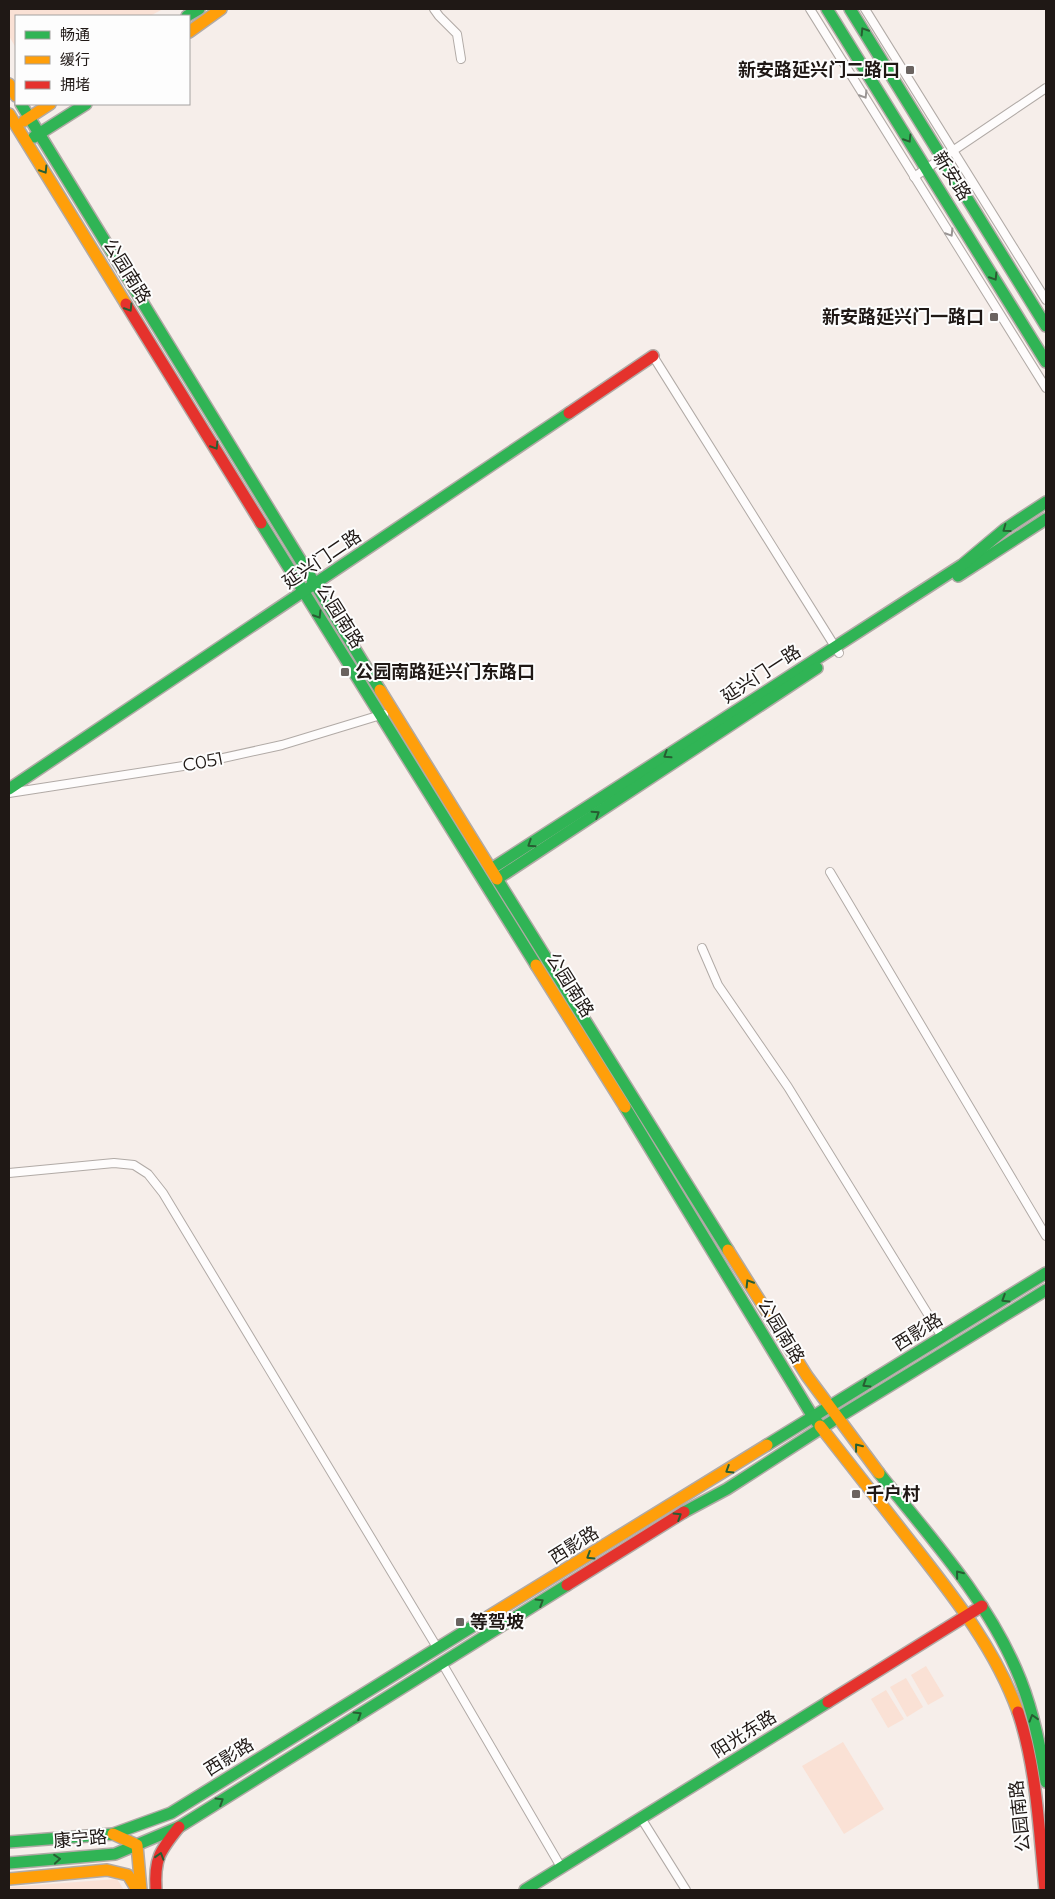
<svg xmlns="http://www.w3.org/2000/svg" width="1055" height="1899" font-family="Montserrat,'Noto Sans SC',sans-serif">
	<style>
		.green { fill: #fae1d5 }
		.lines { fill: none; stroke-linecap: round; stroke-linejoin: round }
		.street-casing { stroke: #b1aaa6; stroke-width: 10 }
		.fast-casing { stroke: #b1aaa6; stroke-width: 14 }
		.slow-casing { stroke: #b1aaa6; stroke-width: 14 }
		.jam-casing { stroke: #b1aaa6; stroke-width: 14 }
		.street { stroke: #fefcfc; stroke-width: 8 }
		.fast { stroke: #30b455; stroke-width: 11 }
		.slow { stroke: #ff9f0a; stroke-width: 11 }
		.jam { stroke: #e5322d; stroke-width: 11 }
		.oneway { stroke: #275e32 }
		.oneway2 { stroke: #9a9594 }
		.poi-dot { fill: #6a6360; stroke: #fdfdfd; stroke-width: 2 }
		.labels { text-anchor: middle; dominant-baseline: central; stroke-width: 4; stroke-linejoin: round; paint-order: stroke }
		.poi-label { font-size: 18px; font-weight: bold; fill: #1f1815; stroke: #fdfdfd; text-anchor: start }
		.street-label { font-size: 18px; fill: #1f1815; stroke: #fdfdfd }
	</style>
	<rect width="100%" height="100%" fill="#f6eeea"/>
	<g class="green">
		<polygon points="9,9 163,9 150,16 16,16 16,48 9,36"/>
		<polygon points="926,1666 944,1696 928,1705 911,1675"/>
		<polygon points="906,1678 923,1707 907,1717 890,1687"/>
		<polygon points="886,1690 904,1719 888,1728 871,1699"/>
		<polygon points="843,1742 884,1809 844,1834 802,1766"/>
		<polygon points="117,1879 124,1890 9,1890 9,1887"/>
	</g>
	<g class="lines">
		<g class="street-casing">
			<g id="street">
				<polyline points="434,9 439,16 457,34 461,59"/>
				<polyline points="810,9 1046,388"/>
				<polyline points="865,9 1046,300"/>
				<polyline points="914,177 1046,88"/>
				<polyline points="653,356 839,653"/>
				<polyline points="9,793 196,764 282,745 384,714"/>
				<polyline points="830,872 1046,1236"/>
				<polyline points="702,948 718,985 788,1087 942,1337"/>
				<polyline points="9,1173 114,1163 134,1165 148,1174 163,1193 438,1649"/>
				<polyline points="442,1663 561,1867"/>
				<polyline points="641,1818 686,1890"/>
			</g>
		</g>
		<g class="fast-casing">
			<g id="fast">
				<polyline points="827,9 1046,362"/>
				<polyline points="850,9 1046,326"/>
				<polyline points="187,16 199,9"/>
				<polyline points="21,104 380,690"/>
				<polyline points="34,137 86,104"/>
				<polyline points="261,523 536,965"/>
				<polyline points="958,576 1046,519"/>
				<polyline points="9,789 569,413"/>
				<polyline points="491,869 962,565 1005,529 1046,502"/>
				<polyline points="497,879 728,1250"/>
				<polyline points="497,879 817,668"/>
				<polyline points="625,1107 813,1417 820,1426"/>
				<polyline points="767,1445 1046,1273"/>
				<path d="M879,1473C928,1535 984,1595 1016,1669C1032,1705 1040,1743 1046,1782"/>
				<polyline points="684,1512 727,1489 837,1418 1046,1290"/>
				<polyline points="9,1842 113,1834 171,1813 478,1623"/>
				<polyline points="9,1863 115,1854 179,1827 567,1585"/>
				<polyline points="525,1890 828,1702"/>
			</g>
		</g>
		<g class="slow-casing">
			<g id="slow">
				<polyline points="189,32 221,9"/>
				<polyline points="9,84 16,96"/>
				<polyline points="9,114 126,304"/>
				<polyline points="24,121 50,104"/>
				<polyline points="380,690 497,879"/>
				<polyline points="536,965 625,1107"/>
				<polyline points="728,1250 807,1376 879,1473"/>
				<path d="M820,1426C851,1466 883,1506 914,1546C954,1597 996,1650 1018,1712"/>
				<polyline points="478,1623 767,1445"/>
				<polyline points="113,1834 137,1845 141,1890"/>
				<polyline points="9,1879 107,1870 128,1875 137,1890"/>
			</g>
		</g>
		<g class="jam-casing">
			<g id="jam">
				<polyline points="126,304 261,523"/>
				<polyline points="569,413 653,356"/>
				<polyline points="567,1585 684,1512"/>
				<polyline points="828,1702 982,1606"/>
				<path d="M1018,1712C1037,1769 1039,1831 1045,1890"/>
				<path d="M156,1890C154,1858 160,1851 179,1827"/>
			</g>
		</g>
		<use href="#street" class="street"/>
		<use href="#fast" class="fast"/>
		<use href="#slow" class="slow"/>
		<use href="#jam" class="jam"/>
	</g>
	<defs><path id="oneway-chevron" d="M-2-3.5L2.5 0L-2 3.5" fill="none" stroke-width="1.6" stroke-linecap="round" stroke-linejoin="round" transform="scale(1.25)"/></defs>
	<g class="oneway">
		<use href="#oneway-chevron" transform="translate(864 31) rotate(-122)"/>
		<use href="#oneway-chevron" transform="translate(908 139) rotate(58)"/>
		<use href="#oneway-chevron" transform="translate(44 170) rotate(58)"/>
		<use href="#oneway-chevron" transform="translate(994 277) rotate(58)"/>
		<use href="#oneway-chevron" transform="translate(129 308) rotate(58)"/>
		<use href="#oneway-chevron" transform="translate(215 446) rotate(58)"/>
		<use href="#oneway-chevron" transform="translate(1006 529) rotate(144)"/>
		<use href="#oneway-chevron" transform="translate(318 615) rotate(58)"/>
		<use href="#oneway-chevron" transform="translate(667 755) rotate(147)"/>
		<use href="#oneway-chevron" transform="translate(596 814) rotate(-33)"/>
		<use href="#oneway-chevron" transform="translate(531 844) rotate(147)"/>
		<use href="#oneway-chevron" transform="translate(749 1283) rotate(-122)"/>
		<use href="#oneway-chevron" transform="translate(1005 1299) rotate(148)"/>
		<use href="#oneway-chevron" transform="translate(866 1384) rotate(148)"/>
		<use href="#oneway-chevron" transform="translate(858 1447) rotate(-128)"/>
		<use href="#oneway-chevron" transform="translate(729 1470) rotate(148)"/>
		<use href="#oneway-chevron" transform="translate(678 1516) rotate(-32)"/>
		<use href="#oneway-chevron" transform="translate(590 1556) rotate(148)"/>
		<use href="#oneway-chevron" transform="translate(959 1574) rotate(-129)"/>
		<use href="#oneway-chevron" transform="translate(540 1602) rotate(-32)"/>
		<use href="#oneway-chevron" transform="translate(358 1715) rotate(-32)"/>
		<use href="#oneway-chevron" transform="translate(1033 1718) rotate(-107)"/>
		<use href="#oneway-chevron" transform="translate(220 1801) rotate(-32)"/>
		<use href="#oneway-chevron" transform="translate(160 1856) rotate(-73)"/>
		<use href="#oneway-chevron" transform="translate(57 1859) rotate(-5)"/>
	</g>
	<g class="oneway2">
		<use href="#oneway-chevron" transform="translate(864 95) rotate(58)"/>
		<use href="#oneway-chevron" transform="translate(950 233) rotate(58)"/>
	</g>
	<g class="poi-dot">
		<rect x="905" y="65" width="10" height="10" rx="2.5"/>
		<rect x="989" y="312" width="10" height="10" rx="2.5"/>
		<rect x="340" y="667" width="10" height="10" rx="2.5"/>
		<rect x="851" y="1489" width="10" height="10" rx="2.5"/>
		<rect x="455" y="1617" width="10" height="10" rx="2.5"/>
	</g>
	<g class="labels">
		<g class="poi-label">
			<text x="900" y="70" text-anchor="end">新安路延兴门二路口</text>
			<text x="984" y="317" text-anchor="end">新安路延兴门一路口</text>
			<text x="355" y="672">公园南路延兴门东路口</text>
			<text x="866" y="1494">千户村</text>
			<text x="470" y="1622">等驾坡</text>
		</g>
		<g class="street-label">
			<text transform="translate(952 176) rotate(58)">新安路</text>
			<text transform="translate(127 271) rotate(58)">公园南路</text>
			<text transform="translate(322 559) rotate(-34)">延兴门二路</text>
			<text transform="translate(340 616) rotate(58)">公园南路</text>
			<text transform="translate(761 674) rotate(-33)">延兴门一路</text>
			<text transform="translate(203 762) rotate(-11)">C051</text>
			<text transform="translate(570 985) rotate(58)">公园南路</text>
			<text transform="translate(781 1331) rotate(59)">公园南路</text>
			<text transform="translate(918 1332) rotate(-32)">西影路</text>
			<text transform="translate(574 1545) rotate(-32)">西影路</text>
			<text transform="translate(744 1734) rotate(-32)">阳光东路</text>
			<text transform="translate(229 1757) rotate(-32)">西影路</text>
			<text transform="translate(1020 1816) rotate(-96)">公园南路</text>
			<text transform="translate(80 1839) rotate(-5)">康宁路</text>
		</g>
	</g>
	<rect width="1055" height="1899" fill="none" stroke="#1f1815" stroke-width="20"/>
	<rect x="15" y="15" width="175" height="90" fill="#fdfdfd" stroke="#a4a1a0"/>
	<rect x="25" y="31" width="25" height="8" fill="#30b455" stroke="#a4a1a0"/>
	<text x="60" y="40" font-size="15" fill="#1f1815">畅通</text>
	<rect x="25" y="56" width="25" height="8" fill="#ff9f0a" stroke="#a4a1a0"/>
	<text x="60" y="65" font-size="15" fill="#1f1815">缓行</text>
	<rect x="25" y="81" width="25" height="8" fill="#e5322d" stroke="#a4a1a0"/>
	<text x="60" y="90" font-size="15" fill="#1f1815">拥堵</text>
</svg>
